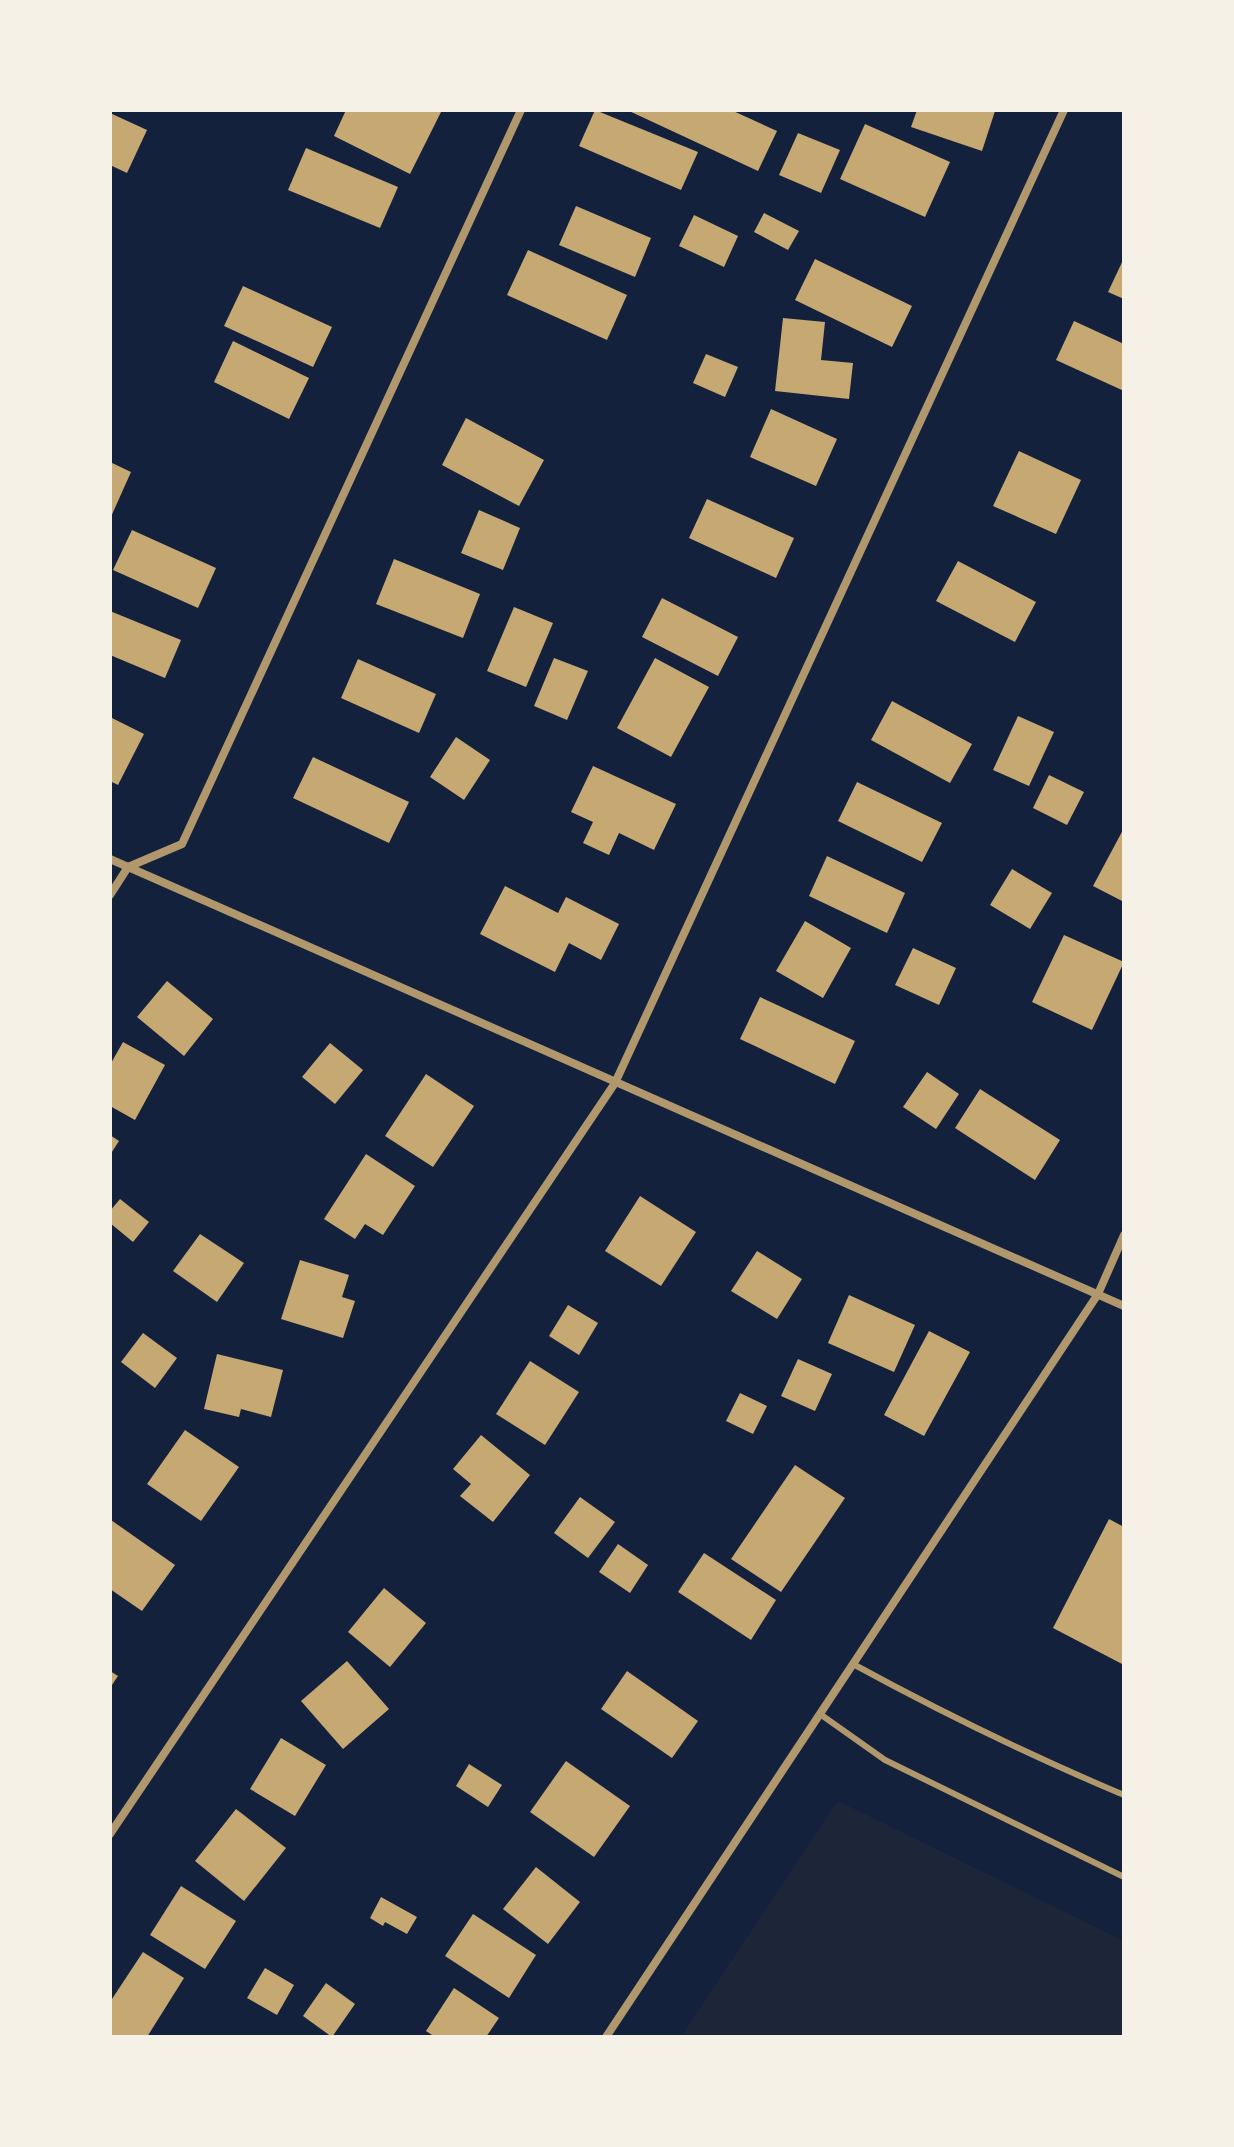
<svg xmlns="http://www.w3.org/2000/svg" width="1234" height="2147" font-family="Helvetica,sans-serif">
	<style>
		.green { fill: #1d2539 }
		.building { fill: #c6a872 }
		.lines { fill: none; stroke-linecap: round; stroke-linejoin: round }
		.service { stroke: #b1986c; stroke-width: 6 }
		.minor { stroke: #b1986c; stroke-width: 8 }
	</style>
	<rect width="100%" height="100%" fill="#14213d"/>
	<polygon class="green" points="838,1801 1124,1941 1124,2037 681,2037"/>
	<g class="building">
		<polygon points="346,110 442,110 410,174 334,136"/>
		<polygon points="595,110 698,152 681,190 579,146"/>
		<polygon points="627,110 731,110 777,131 758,171"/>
		<polygon points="917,110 994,110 995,111 982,151 911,127"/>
		<polygon points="110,113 147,130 127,173 110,165"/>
		<polygon points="865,124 950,162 925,217 840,179"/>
		<polygon points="798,133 840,150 821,193 779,175"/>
		<polygon points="306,148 398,187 380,228 288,190"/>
		<polygon points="576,206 651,238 635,277 559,245"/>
		<polygon points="764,213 799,231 788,250 754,232"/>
		<polygon points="694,215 738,236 724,267 679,246"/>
		<polygon points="528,250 627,295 607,340 507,295"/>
		<polygon points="1124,258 1124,299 1108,292"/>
		<polygon points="815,259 912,306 892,347 795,300"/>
		<polygon points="243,286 332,327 313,367 224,326"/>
		<polygon points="783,318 825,322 821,360 853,363 849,399 775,391"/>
		<polygon points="1074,321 1124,344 1124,391 1056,360"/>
		<polygon points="233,341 309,378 289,419 214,382"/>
		<polygon points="706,354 738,367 725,397 693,383"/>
		<polygon points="771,409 837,439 816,486 750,457"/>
		<polygon points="466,418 544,460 519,506 442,465"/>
		<polygon points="1019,451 1081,480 1056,534 993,506"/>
		<polygon points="110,462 131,472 110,519"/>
		<polygon points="707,499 794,538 776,578 689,538"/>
		<polygon points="479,510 520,528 503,570 461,553"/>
		<polygon points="132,530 216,568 198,608 113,570"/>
		<polygon points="394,559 480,594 463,638 376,604"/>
		<polygon points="958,561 1036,602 1015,642 936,601"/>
		<polygon points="662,598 738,637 718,676 642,637"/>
		<polygon points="514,607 553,623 526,687 487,671"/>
		<polygon points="110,611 181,640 165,678 110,655"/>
		<polygon points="554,658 588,671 567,720 534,706"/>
		<polygon points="655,658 709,687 671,757 617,728"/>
		<polygon points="358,659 436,694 419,733 341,698"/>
		<polygon points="892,701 972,744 950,783 871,740"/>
		<polygon points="1018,716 1054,732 1029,786 993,770"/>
		<polygon points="110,717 144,734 118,785 110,781"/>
		<polygon points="456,737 490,760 464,800 430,777"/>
		<polygon points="313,757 409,802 389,843 293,798"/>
		<polygon points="593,766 676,804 654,850 619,833 609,855 583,843 593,822 571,812"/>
		<polygon points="1049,775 1084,792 1067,825 1033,808"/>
		<polygon points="857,782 942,823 922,862 838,821"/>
		<polygon points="1124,828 1124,902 1093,886"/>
		<polygon points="827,856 905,893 887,933 809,896"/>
		<polygon points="1012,869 1052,893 1030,929 990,905"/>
		<polygon points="505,886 558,913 566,897 619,924 601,960 569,943 555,972 480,934"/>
		<polygon points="805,921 851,948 823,998 776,971"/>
		<polygon points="1064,935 1124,962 1092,1030 1032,1002"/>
		<polygon points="913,948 956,968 939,1005 895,985"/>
		<polygon points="167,981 213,1019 184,1056 137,1017"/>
		<polygon points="760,997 855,1041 835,1084 740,1039"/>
		<polygon points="123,1042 165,1065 135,1120 110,1106 110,1065"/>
		<polygon points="330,1043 363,1070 335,1104 302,1077"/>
		<polygon points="927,1072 959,1094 936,1129 903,1107"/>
		<polygon points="426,1074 474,1106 433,1167 385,1136"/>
		<polygon points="980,1089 1060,1140 1035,1180 955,1128"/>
		<polygon points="110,1135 119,1141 110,1155"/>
		<polygon points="366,1154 415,1186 383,1235 365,1224 355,1239 324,1219"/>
		<polygon points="640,1196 696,1232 661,1286 605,1251"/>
		<polygon points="120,1199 149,1222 133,1242 110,1223 110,1211"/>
		<polygon points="200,1234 244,1263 217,1302 173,1271"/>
		<polygon points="757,1251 802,1279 777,1319 731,1291"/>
		<polygon points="300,1260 349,1275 342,1297 355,1301 343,1338 281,1319"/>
		<polygon points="849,1295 915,1325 894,1372 828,1343"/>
		<polygon points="568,1305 598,1323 579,1355 549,1336"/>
		<polygon points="929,1331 970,1352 924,1436 884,1415"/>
		<polygon points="143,1333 177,1358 155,1388 121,1362"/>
		<polygon points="217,1354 283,1370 271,1417 241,1409 239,1417 204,1409"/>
		<polygon points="798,1359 832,1374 815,1411 781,1396"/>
		<polygon points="530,1361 579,1392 545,1445 496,1414"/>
		<polygon points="740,1393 767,1406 753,1434 726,1421"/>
		<polygon points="185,1430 239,1467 201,1521 147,1484"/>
		<polygon points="481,1435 530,1475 493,1522 460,1496 471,1484 453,1469"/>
		<polygon points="795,1465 845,1498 781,1592 731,1559"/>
		<polygon points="580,1497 615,1522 588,1558 554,1533"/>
		<polygon points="1109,1519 1124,1527 1124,1665 1053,1628"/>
		<polygon points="111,1520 175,1565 142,1611 110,1589"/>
		<polygon points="618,1544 648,1565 630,1593 599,1572"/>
		<polygon points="704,1553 776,1600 751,1640 678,1592"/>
		<polygon points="384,1588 426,1623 390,1667 348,1632"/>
		<polygon points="347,1661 389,1709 343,1749 301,1701"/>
		<polygon points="110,1671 118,1676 110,1688"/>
		<polygon points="627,1671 698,1721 672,1758 601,1709"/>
		<polygon points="281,1738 326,1765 295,1816 250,1789"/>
		<polygon points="566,1761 630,1806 594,1857 530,1812"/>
		<polygon points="469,1764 502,1785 488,1807 456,1786"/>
		<polygon points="236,1809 286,1848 244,1901 195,1861"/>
		<polygon points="536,1867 580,1902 548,1944 503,1909"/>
		<polygon points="181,1886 236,1921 205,1969 150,1935"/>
		<polygon points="381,1897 417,1917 407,1934 385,1922 383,1926 370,1918"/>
		<polygon points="473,1914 536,1955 509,1998 445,1956"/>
		<polygon points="143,1952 184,1978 147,2037 110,2037 110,2002"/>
		<polygon points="265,1968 294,1985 277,2015 247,1998"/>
		<polygon points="326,1983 355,2004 332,2037 303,2016"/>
		<polygon points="454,1988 499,2018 486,2037 435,2037 426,2031"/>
	</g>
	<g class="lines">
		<g class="service">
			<path d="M853,1664C941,1712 1031,1756 1124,1795"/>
			<polyline points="820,1714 885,1760 1124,1877"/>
		</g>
		<g class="minor">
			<polyline points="110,859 1124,1306"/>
			<polyline points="110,895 128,867 182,844 521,110"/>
			<polyline points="110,1834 615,1083 1064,110"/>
			<polyline points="606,2037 1098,1294 1124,1235"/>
		</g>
	</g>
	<rect width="1234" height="2147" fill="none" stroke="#f6f1e7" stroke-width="224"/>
</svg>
